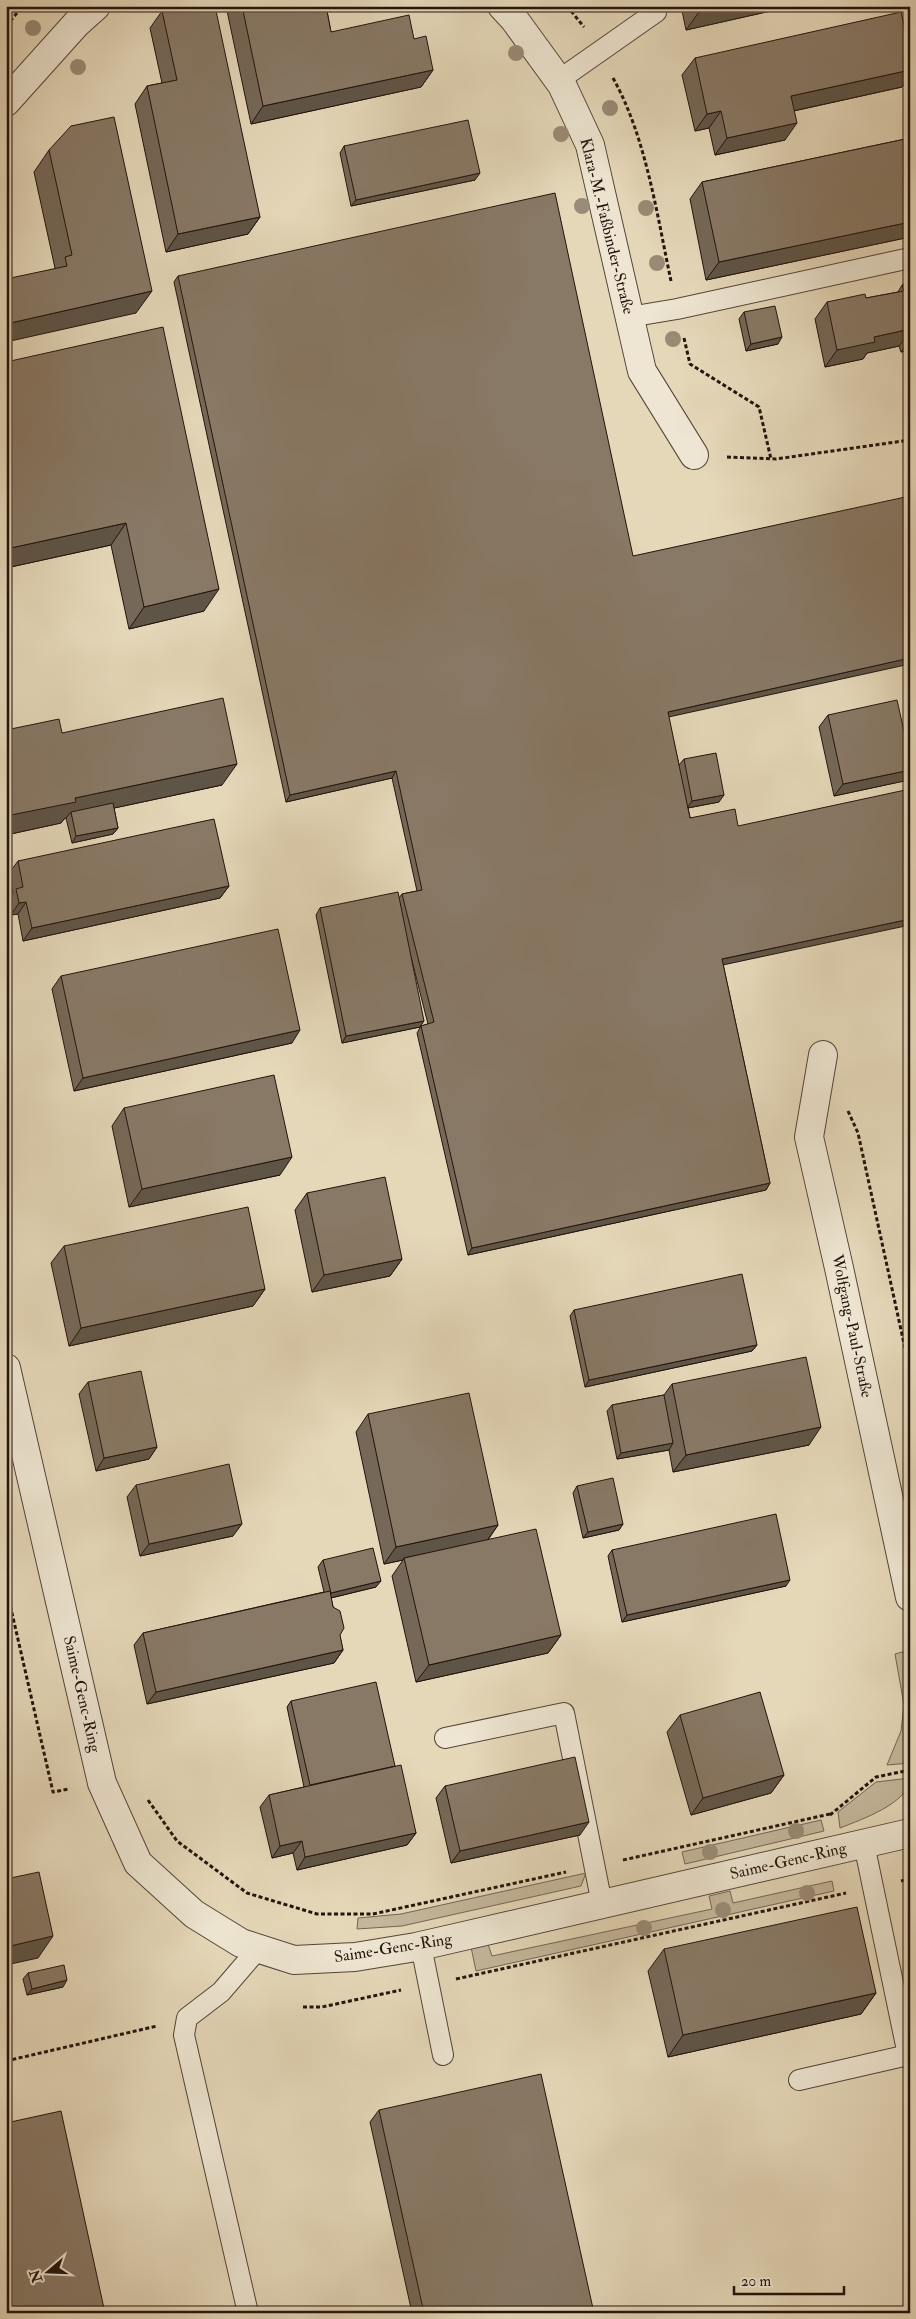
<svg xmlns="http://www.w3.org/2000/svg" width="916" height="2319" font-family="'IM FELL Double Pica',serif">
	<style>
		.green { fill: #c4b79c; stroke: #746554 }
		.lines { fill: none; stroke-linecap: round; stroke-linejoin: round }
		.service-casing { stroke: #544438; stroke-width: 22 }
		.minor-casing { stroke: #544438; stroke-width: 30 }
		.path { stroke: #24130d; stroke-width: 3; stroke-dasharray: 4 2.5; stroke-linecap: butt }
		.service { stroke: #eee6d2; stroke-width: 20 }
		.minor { stroke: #eee6d2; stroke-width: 28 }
		.tree { fill: #9a8b76 }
		.wall { fill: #756858; stroke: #24130d }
		.shaded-wall { fill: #5f5547; stroke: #24130d }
		.building { fill: #887966; stroke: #24130d }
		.labels { text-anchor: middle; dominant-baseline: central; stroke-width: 4; stroke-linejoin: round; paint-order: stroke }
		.street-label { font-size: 16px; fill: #24130d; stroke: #eee6d2 }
	</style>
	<rect width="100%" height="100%" fill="#e5d8b9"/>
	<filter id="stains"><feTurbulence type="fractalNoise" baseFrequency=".004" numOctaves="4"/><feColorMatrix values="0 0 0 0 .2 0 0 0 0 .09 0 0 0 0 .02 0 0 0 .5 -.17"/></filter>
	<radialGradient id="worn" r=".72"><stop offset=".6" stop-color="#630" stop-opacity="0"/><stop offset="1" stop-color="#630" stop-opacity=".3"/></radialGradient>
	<g class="green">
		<polygon points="906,1651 910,1668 910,1763 887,1765 901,1731 904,1705 895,1654"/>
		<path d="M910,1778C910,1803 860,1820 840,1828L838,1812L876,1782Z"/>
		<polygon points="821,1820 824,1831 685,1864 682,1852"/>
		<polygon points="586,1873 581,1886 402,1926 357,1929 358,1918 401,1914"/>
		<polygon points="832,1881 834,1891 476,1971 471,1947 488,1944 492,1956 712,1909 709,1896 730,1891 733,1903"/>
	</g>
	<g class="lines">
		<g class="service-casing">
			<g id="service">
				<polyline points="559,80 656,12 655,6"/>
				<polyline points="629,317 677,309 910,258"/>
				<polyline points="445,1738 564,1713 602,1904"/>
				<polyline points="421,1946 443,2055"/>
				<polyline points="799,2080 908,2055 864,1844"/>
				<polyline points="248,2313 184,2035 187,2018 221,1992 258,1949"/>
			</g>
		</g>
		<g class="minor-casing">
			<g id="minor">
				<polyline points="502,6 514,19 562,85 590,145 642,371 694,455"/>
				<polyline points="6,102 77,23 96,6"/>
				<polyline points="823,1055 809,1137 839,1268 910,1597"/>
				<polyline points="6,1368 102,1783 138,1863 194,1914 241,1943 294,1960 355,1957 416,1947 910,1833"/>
			</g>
		</g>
		<g class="path">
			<polyline points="567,6 584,27"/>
			<polyline points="6,26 23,6"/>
			<path d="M613,78C646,137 657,215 671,281"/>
			<polyline points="684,338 690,364 759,407 771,459"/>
			<polyline points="727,457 776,459 910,440"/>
			<polyline points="848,1111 858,1133 910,1371"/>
			<polyline points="6,1587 53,1792 69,1789"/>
			<polyline points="148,1800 177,1841 247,1893 317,1914 373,1914 566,1872"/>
			<polyline points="830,1815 876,1777 910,1770"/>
			<polyline points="623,1860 830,1814"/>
			<polyline points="901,1881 910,1879"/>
			<polyline points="456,1979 846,1893"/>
			<polyline points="303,2007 322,2007 401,1990"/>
			<polyline points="6,2061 157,2026"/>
		</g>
		<use href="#service" class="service"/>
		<use href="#minor" class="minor"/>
	</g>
	<g class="tree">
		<circle cx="33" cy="28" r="8"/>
		<circle cx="516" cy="53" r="8"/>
		<circle cx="78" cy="67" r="8"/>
		<circle cx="610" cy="108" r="8"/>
		<circle cx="561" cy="134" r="8"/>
		<circle cx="582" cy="206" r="8"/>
		<circle cx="646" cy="208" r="8"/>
		<circle cx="657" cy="263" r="8"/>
		<circle cx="673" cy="339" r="8"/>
		<circle cx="796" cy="1831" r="8"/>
		<circle cx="710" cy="1852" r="8"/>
		<circle cx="807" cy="1893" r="8"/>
		<circle cx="723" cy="1910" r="8"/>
		<circle cx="644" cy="1928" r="8"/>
	</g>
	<g class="wall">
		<polygon points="226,6 326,6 331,32 414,39 433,70 421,87 251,124"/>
		<polygon points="681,6 793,6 686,30"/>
		<polygon points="162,11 260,217 248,234 166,252 135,104 147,86 162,83 150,28"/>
		<polygon points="910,51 910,75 902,87 794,111 785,140 715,155 709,128 695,131 682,75 695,58"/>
		<polygon points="910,138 910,237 706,280 690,199 702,182"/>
		<polygon points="344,146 475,180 351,206 340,153"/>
		<polygon points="49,150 136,313 55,268 34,172"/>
		<polygon points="178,276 633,556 679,765 684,759 719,802 688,808 723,964 770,1183 766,1190 468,1255 417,1033 421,1026 428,1024 411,957 420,1027 342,1043 316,915 320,908 399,898 402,894 417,891 392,778 286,802 174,282"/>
		<polygon points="910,284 910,350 901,352 899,346 867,353 863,359 825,367 815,319 827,302 866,298 898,292 902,285"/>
		<polygon points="744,312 778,344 746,351 739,319"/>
		<polygon points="6,362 204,611 129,629 111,545 6,568"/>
		<polygon points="828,715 904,781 834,796 819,727"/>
		<polygon points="6,730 62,733 222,785 114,808 118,828 113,834 72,843 66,818 64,819 61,823 6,835"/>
		<polygon points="18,861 229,886 220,898 23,941 18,914 11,915 8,901 13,893 9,873"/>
		<polygon points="61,976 292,1043 74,1091 52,989"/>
		<polygon points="124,1108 280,1175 129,1207 112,1126"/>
		<polygon points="307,1193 402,1259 390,1276 312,1292 295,1210"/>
		<polygon points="64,1246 265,1289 253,1306 69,1346 51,1263"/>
		<polygon points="574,1310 757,1345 752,1351 585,1387 570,1316"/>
		<polygon points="88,1382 157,1447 149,1459 96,1471 79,1394"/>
		<polygon points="672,1384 809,1445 673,1472 669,1450 617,1459 607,1411 612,1405 664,1395"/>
		<polygon points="368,1414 498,1525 488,1540 561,1635 548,1653 416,1682 392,1576 403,1560 384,1564 356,1432"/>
		<polygon points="136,1485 233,1536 140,1556 127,1497"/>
		<polygon points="577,1486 623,1524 619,1530 583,1538 573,1493"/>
		<polygon points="612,1550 786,1586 622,1622 608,1556"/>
		<polygon points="323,1560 376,1587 331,1598 343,1650 334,1663 147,1704 134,1645 143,1633 324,1592 318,1567"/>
		<polygon points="291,1701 395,1766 416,1833 407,1845 297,1870 293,1853 272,1858 260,1807 269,1795 304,1787 287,1707"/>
		<polygon points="680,1715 784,1775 771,1793 691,1815 667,1732"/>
		<polygon points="445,1786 580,1835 451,1863 436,1798"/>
		<polygon points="910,1936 910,1947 908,1939"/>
		<polygon points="664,1949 876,1993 861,2014 668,2057 648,1971"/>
		<polygon points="28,1973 63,1987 27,1995 23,1979"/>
		<polygon points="379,2110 594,2313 412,2313 370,2122"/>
	</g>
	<g class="shaded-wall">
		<polygon points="725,6 793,6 686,30 699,12"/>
		<polygon points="433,70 421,87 251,124 263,106"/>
		<polygon points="910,70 910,75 902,87 779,114 791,96"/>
		<polygon points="721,111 709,128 695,131 707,114"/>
		<polygon points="797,123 785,140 715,155 727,138"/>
		<polygon points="480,173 475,180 351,206 356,200"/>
		<polygon points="260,217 248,234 166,252 178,234"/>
		<polygon points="910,222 910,237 706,280 719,262"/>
		<polygon points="152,291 136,313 6,342 6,324"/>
		<polygon points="910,329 910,332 899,346 867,353 863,359 825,367 837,350 874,337"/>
		<polygon points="782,337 778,344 746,351 751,344"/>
		<polygon points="910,339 910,350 901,352"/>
		<polygon points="126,523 111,545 6,568 6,549"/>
		<polygon points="219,589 204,611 129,629 144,607"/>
		<polygon points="910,658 910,664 664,718 668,712"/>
		<polygon points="237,764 222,785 72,817 71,812 66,818 64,819 61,823 6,835 6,816 75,798"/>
		<polygon points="910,770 910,773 904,781 834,796 843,784"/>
		<polygon points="396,771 392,778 286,802 290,795"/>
		<polygon points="724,795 719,802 687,808 692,801"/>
		<polygon points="118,828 113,834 72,843 76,836"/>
		<polygon points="229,886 220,898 23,941 32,928"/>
		<polygon points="26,902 18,914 11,915 19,903"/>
		<polygon points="910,919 910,925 718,966 722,959"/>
		<polygon points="424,1021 420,1027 342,1043 346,1036"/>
		<polygon points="300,1030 292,1043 74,1091 83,1078"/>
		<polygon points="292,1157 280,1175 129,1207 142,1189"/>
		<polygon points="770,1183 766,1190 468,1255 472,1248"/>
		<polygon points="402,1259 390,1276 312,1292 324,1275"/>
		<polygon points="265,1289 253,1306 69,1346 81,1328"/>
		<polygon points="757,1345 752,1351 585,1387 589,1380"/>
		<polygon points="821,1427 809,1445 673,1472 686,1455"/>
		<polygon points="673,1443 669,1450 617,1459 621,1453"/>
		<polygon points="157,1447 149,1459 96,1471 104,1458"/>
		<polygon points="242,1524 233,1536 140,1556 149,1544"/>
		<polygon points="623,1524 619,1530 583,1538 588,1532"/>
		<polygon points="498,1525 486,1542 404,1558 403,1560 384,1564 396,1547"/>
		<polygon points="790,1580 786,1586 622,1622 627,1615"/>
		<polygon points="381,1581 376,1587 326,1599 331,1593"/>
		<polygon points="561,1635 548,1653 416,1682 429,1665"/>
		<polygon points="343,1650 334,1663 147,1704 156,1692"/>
		<polygon points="784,1775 771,1793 691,1815 703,1798"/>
		<polygon points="589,1822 580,1835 451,1863 460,1851"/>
		<polygon points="416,1833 407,1845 297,1870 305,1857"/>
		<polygon points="302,1841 293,1853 272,1858 280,1846"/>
		<polygon points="53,1936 38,1958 6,1965 6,1947"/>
		<polygon points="67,1980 63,1987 27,1995 32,1989"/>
		<polygon points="876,1993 861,2014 668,2057 683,2035"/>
	</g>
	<g class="building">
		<polygon points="182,6 215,6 260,217 178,234 147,86 177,80 162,11"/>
		<polygon points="242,6 326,6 331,32 409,15 414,39 426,36 433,70 263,106"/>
		<polygon points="697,6 725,6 699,12"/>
		<polygon points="901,12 910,51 910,70 791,96 797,123 727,138 721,111 707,114 695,58"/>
		<polygon points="114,117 152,291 6,324 6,279 67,266 65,257 72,255 49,150 71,126"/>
		<polygon points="468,120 480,173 356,200 344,146"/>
		<polygon points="910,138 910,222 719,262 702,182"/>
		<polygon points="555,193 633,556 910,496 910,658 668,712 690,818 735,809 738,826 910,789 910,919 722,959 770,1183 472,1248 421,1026 434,1022 402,894 422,890 396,771 290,795 178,276"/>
		<polygon points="910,284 910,329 874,337 875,342 837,350 827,302 865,294 866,298 904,291 902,285"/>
		<polygon points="775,306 782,337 751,344 744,312"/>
		<polygon points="163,327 219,589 144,607 126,523 6,549 6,362"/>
		<polygon points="223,698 237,764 75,798 76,802 6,816 6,730 59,719 62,733"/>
		<polygon points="897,700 910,758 910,770 843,784 828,715"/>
		<polygon points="716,753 724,795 692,801 684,759"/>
		<polygon points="113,803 118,828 76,836 71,812"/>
		<polygon points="214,819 229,886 32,928 26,902 19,903 16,889 23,887 18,861"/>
		<polygon points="398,892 424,1021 346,1036 320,908"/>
		<polygon points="278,929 300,1030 83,1078 61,976"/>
		<polygon points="274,1075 292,1157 142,1189 124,1108"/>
		<polygon points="385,1177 402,1259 324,1275 307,1193"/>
		<polygon points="248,1207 265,1289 81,1328 64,1246"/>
		<polygon points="742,1274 757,1345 589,1380 574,1310"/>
		<polygon points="806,1357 821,1427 686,1455 672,1384"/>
		<polygon points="141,1371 157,1447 104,1458 88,1382"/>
		<polygon points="469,1393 498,1525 396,1547 368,1414"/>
		<polygon points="664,1395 673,1443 621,1453 612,1405"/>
		<polygon points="229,1464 242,1524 149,1544 136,1485"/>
		<polygon points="613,1478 623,1524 588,1532 577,1486"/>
		<polygon points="776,1514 790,1580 627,1615 612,1550"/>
		<polygon points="536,1529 561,1635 429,1665 404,1558"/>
		<polygon points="373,1548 381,1581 331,1593 323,1560"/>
		<polygon points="330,1591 333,1607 340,1611 344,1628 340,1635 343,1650 156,1692 143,1633"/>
		<polygon points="376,1682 395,1766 310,1785 291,1701"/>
		<polygon points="760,1692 784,1775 703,1798 680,1715"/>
		<polygon points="575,1757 589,1822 460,1851 445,1786"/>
		<polygon points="401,1765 416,1833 305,1857 302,1841 280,1846 269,1795"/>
		<polygon points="39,1872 53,1936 6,1947 6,1879"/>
		<polygon points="857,1907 876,1993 683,2035 664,1949"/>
		<polygon points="64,1965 67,1980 32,1989 28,1973"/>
		<polygon points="541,2074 594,2313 424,2313 379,2110"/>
		<polygon points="61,2111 105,2313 6,2313 6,2123"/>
	</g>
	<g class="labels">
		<g class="street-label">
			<text transform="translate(607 226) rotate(76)">Klara-M.-Faßbinder-Straße</text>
			<text transform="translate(852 1326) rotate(78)">Wolfgang-Paul-Straße</text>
			<text transform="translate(82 1694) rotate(77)">Saime-Genc-Ring</text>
			<text transform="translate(788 1861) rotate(-13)">Saime-Genc-Ring</text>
			<text transform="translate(393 1948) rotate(-9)">Saime-Genc-Ring</text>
		</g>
	</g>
	<rect width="916" height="2319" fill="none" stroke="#e5d8b9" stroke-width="25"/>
	<rect x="8" y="8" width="901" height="2304" fill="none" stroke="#24130d" stroke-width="2.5"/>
	<rect x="12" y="12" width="891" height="2294" fill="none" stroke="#24130d"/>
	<g transform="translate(48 2272) rotate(251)" stroke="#eee6d2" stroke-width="4" paint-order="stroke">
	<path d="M0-4L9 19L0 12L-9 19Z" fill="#24130d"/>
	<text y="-8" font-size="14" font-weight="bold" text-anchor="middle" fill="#24130d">N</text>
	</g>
	<path d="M734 2286v8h110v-8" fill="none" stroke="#24130d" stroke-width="2.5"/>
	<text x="741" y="2286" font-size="15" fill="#24130d" stroke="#eee6d2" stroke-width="4" paint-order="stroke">20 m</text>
	<rect width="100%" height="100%" filter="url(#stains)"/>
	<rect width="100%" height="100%" fill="url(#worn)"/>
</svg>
